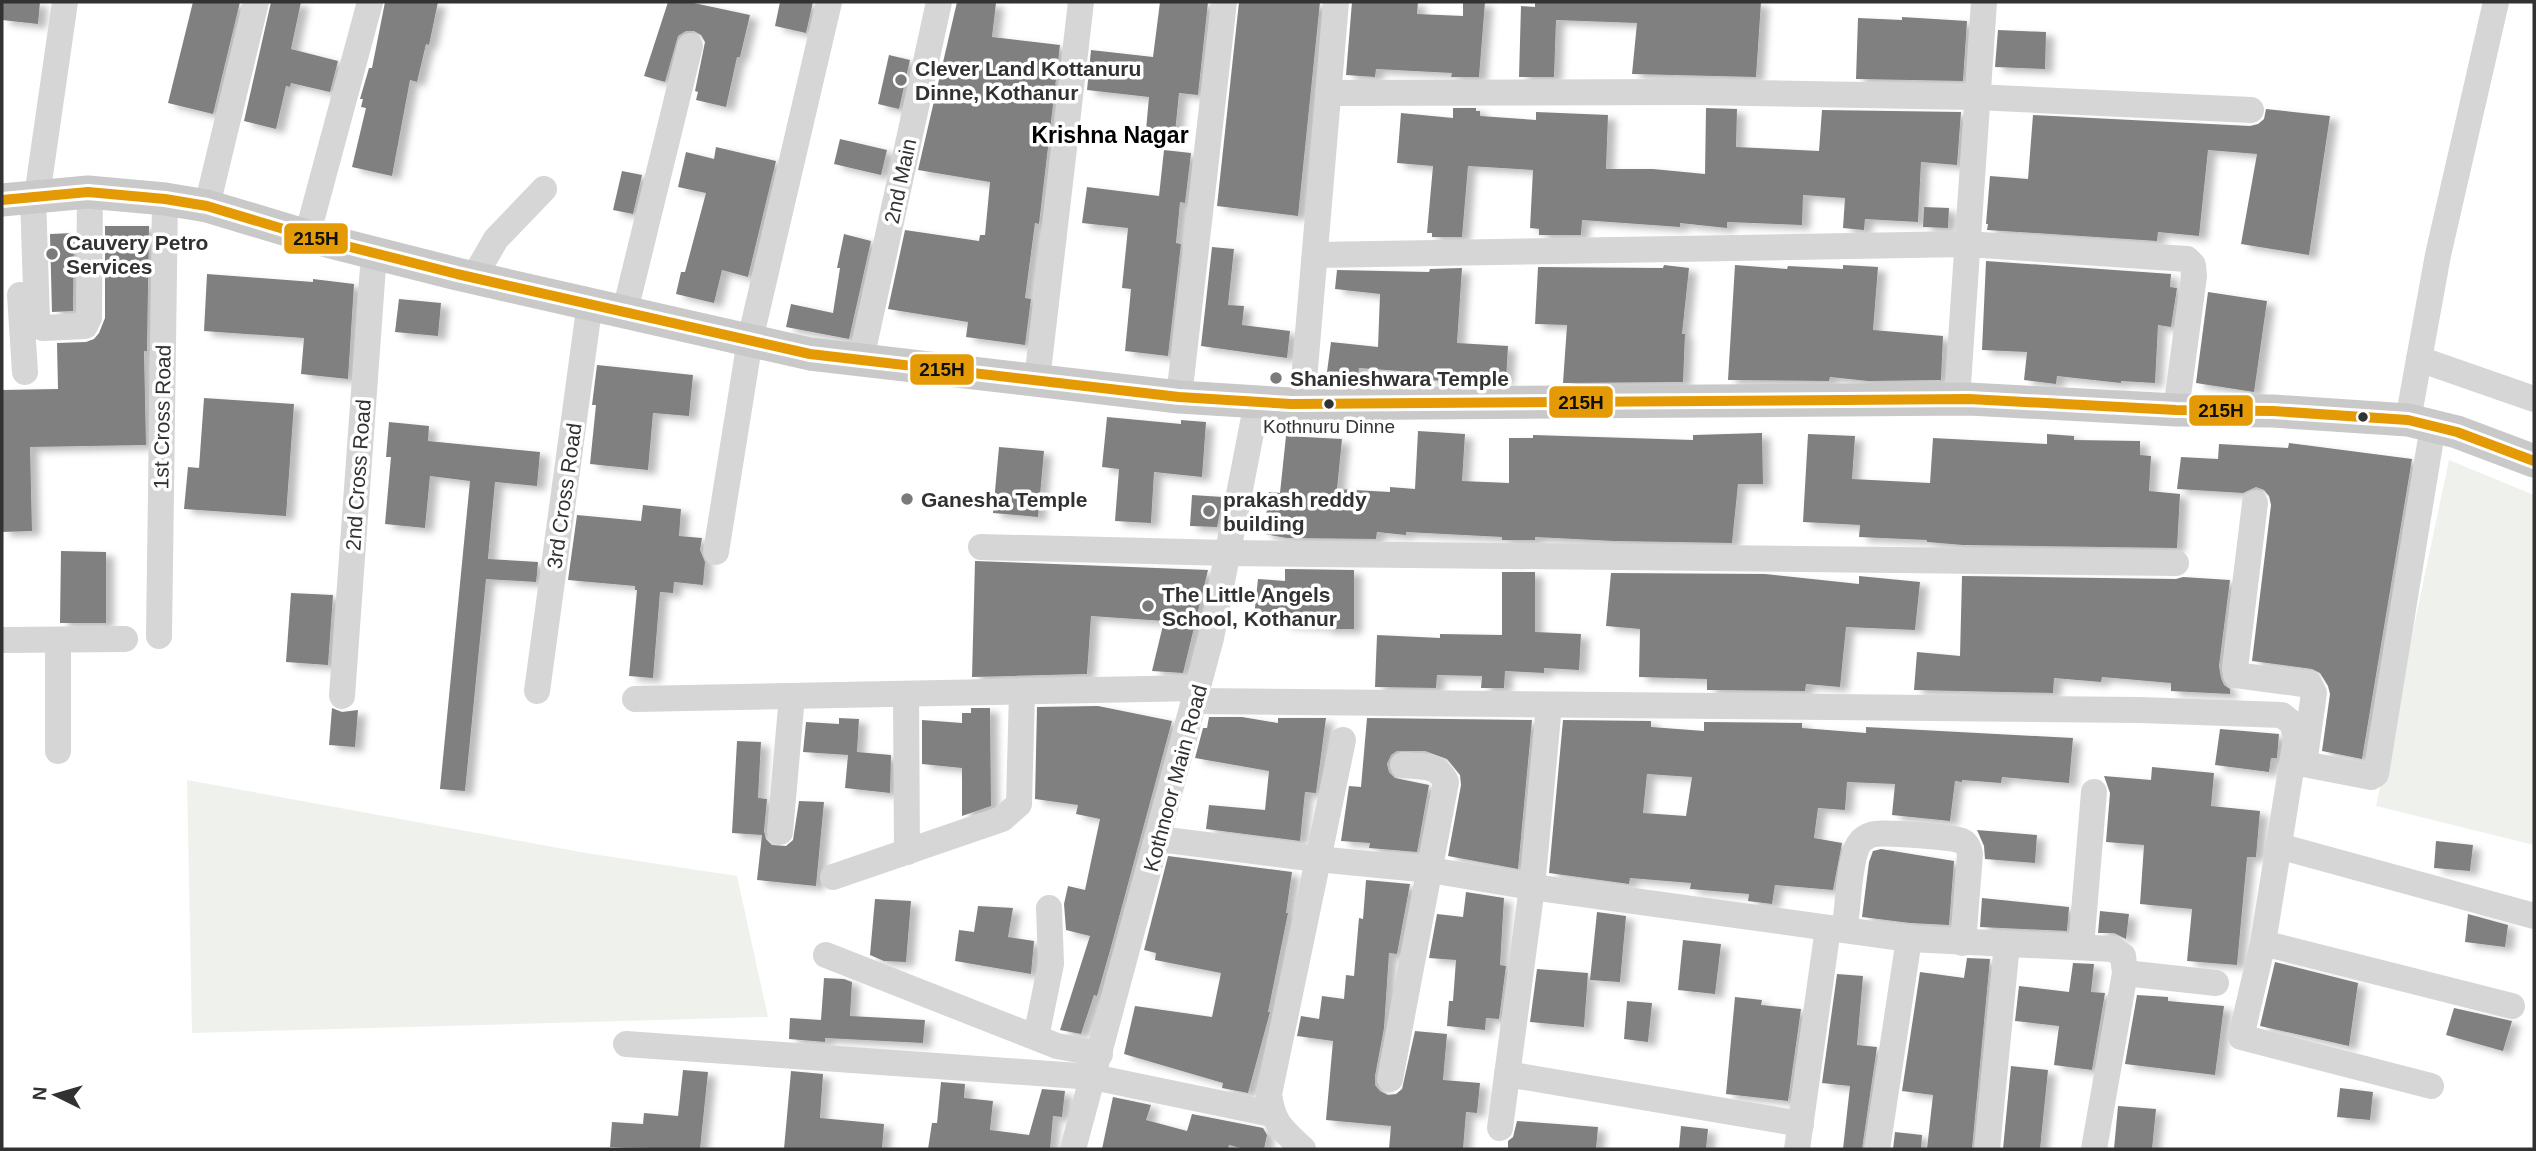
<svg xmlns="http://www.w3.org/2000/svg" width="2536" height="1151" font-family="Arial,sans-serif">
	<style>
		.green { fill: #eff2ec }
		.building { fill: #808080; fill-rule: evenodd; filter: url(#shadow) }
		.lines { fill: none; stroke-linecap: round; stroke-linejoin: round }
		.minor { stroke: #d6d6d6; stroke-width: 26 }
		.major { stroke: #c9c9c9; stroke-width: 33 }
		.bus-1-casing { stroke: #fff; stroke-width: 16 }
		.bus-1 { stroke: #e39a05; stroke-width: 10 }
		.poi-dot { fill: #7a7a7a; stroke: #fff; stroke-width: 2.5 }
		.bus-dot { fill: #323232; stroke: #fff; stroke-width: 2.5 }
		.labels { text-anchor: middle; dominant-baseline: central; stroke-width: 7; stroke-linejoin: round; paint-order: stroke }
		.bus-label { font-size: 19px; fill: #323232; stroke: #fff }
		.poi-label { font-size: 21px; font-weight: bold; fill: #323232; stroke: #fff; text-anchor: start }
		.street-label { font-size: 21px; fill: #323232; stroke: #fff }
		.neighbourhood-label { font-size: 23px; font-weight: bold; fill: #000; stroke: #fff }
		.line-badge { stroke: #fff; stroke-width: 2.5 }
		.pale-badge-label { font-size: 19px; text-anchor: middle; font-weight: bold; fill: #111 }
	</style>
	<defs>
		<filter id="shadow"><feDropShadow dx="8" dy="4.5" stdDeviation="3.5" flood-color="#0004"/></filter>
	</defs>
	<rect width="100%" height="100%" fill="#fff"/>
	<g class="green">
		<polygon points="2449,460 2534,495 2534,845 2376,806"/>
		<polygon points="187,780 586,853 737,876 768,1017 192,1033"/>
	</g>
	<g class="building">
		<polygon points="2,2 40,2 38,24 2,20"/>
		<polygon points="193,2 240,2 213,114 168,103"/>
		<polygon points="271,2 301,2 291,49 338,61 330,92 291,83 290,87 286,86 276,129 244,121"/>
		<polygon points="385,2 438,2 429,45 426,44 417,82 410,80 392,176 352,167 366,108 361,107 363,99 360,99 369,68 372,68"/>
		<polygon points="668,2 689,2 750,15 740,57 737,57 726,107 696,100 698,92 695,91 705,42 701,35 694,31 686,31 678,36 665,82 644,76"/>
		<polygon points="780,2 813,2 806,33 775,26"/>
		<polygon points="957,2 996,3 992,37 1060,45 1039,224 1035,223 1025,298 1031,299 1025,345 966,337 968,322 888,309 905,230 979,241 980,235 985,235 990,182 918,170"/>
		<polygon points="1160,2 1208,2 1198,95 1179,93 1175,133 1146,130 1149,97 1087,90 1091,50 1153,57"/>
		<polygon points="1239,2 1320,2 1298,216 1217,206"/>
		<polygon points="1352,2 1418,2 1417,14 1463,16 1463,2 1485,2 1479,77 1451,77 1452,73 1376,69 1375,77 1346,75"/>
		<polygon points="1535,2 1761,2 1756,77 1632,74 1637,23 1556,20 1554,77 1519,77 1521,6 1535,7"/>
		<polygon points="1902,17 1967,21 1963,81 1856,79 1858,18 1902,20"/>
		<polygon points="1998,30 2046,32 2045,69 1995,67"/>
		<polygon points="889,55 910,60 899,109 878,104"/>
		<polygon points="1453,108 1476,108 1476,111 1480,111 1480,116 1536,120 1536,112 1608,115 1606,169 1653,169 1705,174 1706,108 1737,109 1736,147 1819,151 1822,110 1961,112 1957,165 1921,162 1918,222 1865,219 1864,230 1843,228 1845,198 1803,195 1802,225 1727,222 1727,228 1680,223 1680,227 1582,220 1581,235 1539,235 1539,229 1530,228 1533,170 1468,166 1462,237 1432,237 1432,233 1427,233 1433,166 1397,163 1401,113 1453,118"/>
		<polygon points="2266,109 2330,116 2309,255 2241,244 2257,154 2208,150 2199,236 2158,232 2157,241 1987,230 1988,224 1986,224 1990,176 2028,179 2033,115 2250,126 2258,124 2264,119"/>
		<polygon points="840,139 887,150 881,175 834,164"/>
		<polygon points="716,147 776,161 748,277 722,270 714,303 676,294 681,272 685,272 706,193 678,187 686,152 714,159"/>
		<polygon points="1164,150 1191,153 1185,203 1180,202 1176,243 1181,244 1168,356 1125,351 1131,289 1122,288 1128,228 1082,223 1087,187 1159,196"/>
		<polygon points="622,171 642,175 633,214 613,210"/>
		<polygon points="1924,207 1949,208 1948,228 1923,227"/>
		<polygon points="105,226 149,226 147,351 144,351 146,445 30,447 32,531 2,532 2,390 58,389 57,343 86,342 94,339 99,333 105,318"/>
		<polygon points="74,233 73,311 52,312 50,234"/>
		<polygon points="844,234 871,241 849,339 786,327 791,304 833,313 840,268 837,268"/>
		<polygon points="1212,247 1234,249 1228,305 1244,306 1242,325 1290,331 1287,358 1201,346"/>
		<polygon points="1986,261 2171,274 2170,287 2177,288 2171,327 2158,325 2155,383 2121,381 2121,383 2057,376 2056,384 2024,380 2027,352 1982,350"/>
		<polygon points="1664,265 1689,268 1682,334 1685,334 1683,382 1563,383 1567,325 1535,324 1538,267 1663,268"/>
		<polygon points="1735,265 1787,269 1788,266 1843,269 1843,265 1878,267 1873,330 1943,336 1941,380 1868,381 1830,377 1829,381 1728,380"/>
		<polygon points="1462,268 1457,343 1508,346 1506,381 1464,379 1464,382 1427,380 1427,373 1359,368 1358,375 1327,372 1331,342 1378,347 1380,294 1335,289 1337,270 1429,272 1430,269"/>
		<polygon points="207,274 313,282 313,279 354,284 348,379 301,374 304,338 204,331"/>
		<polygon points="2208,292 2267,301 2254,392 2196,383"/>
		<polygon points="399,299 441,303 438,336 395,332"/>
		<polygon points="597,365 693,375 689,416 653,413 648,470 590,464 596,405 592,405"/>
		<polygon points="204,398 294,404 286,516 184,509 188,467 199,468"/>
		<polygon points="1107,417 1181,424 1181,420 1206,422 1202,477 1154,472 1151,523 1115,521 1119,469 1102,467"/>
		<polygon points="389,422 429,426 428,441 540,452 537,486 495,482 488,559 538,562 537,574 536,582 486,579 465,791 440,789 470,481 430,476 425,528 385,524 391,457 386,457"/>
		<polygon points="1418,431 1465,434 1462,481 1509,483 1509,438 1533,438 1533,435 1693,440 1693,435 1762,433 1763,484 1738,484 1732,543 1614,541 1535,537 1535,540 1502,540 1502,537 1406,532 1406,535 1377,532 1376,539 1287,538 1264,534 1269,492 1280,493 1286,436 1342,439 1337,489 1390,492 1390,487 1415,489"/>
		<polygon points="1808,434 1855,436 1852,479 1930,483 1933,438 2047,444 2047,434 2074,436 2074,440 2140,441 2140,455 2151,456 2149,491 2180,494 2177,548 1963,545 1927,542 1927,540 1859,537 1860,525 1803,522"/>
		<polygon points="2289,443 2412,459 2362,759 2322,751 2330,694 2328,686 2320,673 2312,669 2252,661 2271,505 2269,496 2264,490 2256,487 2243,493 2177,489 2181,457 2218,459 2219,444 2288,448"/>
		<polygon points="999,447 1044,451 1038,517 993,513"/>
		<polygon points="1192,495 1223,497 1217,527 1190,526"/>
		<polygon points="643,505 681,509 679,536 702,538 700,550 705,562 703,585 674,582 673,593 660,592 653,678 629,676 637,590 635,590 635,586 568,580 577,515 641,521"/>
		<polygon points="61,551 106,552 106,623 60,623"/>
		<polygon points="975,561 1208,570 1183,673 1152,671 1164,621 1091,616 1087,674 972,677"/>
		<polygon points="1285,569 1354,570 1354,629 1324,629 1324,626 1283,624 1283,620 1254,617 1258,579 1285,581"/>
		<polygon points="1502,572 1535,572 1535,632 1581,634 1579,670 1544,668 1544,673 1505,671 1504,688 1481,688 1482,676 1437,675 1436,688 1375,687 1377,635 1440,638 1440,634 1502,635"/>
		<polygon points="1611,573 1765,574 1859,584 1859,576 1920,582 1915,630 1846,627 1840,687 1806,684 1805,691 1707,690 1707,679 1639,677 1640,629 1606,626"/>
		<polygon points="1962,576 2176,579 2183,577 2230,580 2219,666 2221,678 2224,685 2230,689 2230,694 2171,691 2171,683 2102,677 2101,682 2054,678 2053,693 1914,690 1917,652 1960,656"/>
		<polygon points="291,593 333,595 328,665 286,662"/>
		<polygon points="1098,706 1172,721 1111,947 1097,996 1094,995 1081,1034 1060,1030 1090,936 1066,930 1064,904 1068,886 1085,890 1100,819 1076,814 1078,805 1035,799 1037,707"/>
		<polygon points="332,708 342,712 358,710 355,747 329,745"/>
		<polygon points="971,708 990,708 991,806 962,816 962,768 922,764 922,720 962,723 962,713 971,713"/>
		<polygon points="1209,717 1242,717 1278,723 1278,718 1326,718 1316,793 1305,792 1300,841 1206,829 1209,805 1265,810 1269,771 1195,758 1203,728 1207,728"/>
		<polygon points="839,718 859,719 857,752 891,755 890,793 845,788 848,755 803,752 806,722 839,724"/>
		<polygon points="1367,718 1532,720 1518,869 1448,856 1461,785 1460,775 1447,759 1425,751 1397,751 1391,755 1387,764 1389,772 1395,778 1429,785 1417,852 1369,848 1370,843 1341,841 1349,786 1361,787"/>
		<path d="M1563,720L1651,721V727L1704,731V722L1802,723V728L1866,733V727L2073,738L2069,783L2002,777L2001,783L1962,780V782L1955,781L1950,821L1892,815L1895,784L1847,782L1845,810L1818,808L1814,838L1842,843L1833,890L1775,885L1772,904L1748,901L1749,894L1690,889L1691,883L1630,878L1629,884L1549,873ZM1647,774L1692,777L1686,816L1643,813Z"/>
		<polygon points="2220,729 2279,734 2277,758 2271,758 2269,772 2215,765"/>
		<polygon points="737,741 761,742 758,798 767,799 764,831 766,839 772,845 786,846 793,840 799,801 824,802 816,886 757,880 762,835 732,833"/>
		<polygon points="2152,767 2214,773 2211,806 2260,811 2256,857 2247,857 2237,965 2187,961 2192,909 2140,904 2144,845 2106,842 2110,793 2104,776 2151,780"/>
		<polygon points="1977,830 2037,835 2035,863 1985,859 1984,846"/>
		<polygon points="2436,841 2473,845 2470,871 2434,868"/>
		<polygon points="1881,849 1954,861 1949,925 1910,923 1862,917 1869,862 1873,851"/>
		<polygon points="1168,856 1292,872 1286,913 1288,913 1268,1012 1270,1012 1248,1093 1222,1088 1223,1083 1124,1054 1135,1006 1212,1017 1221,973 1155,960 1156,953 1144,950"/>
		<polygon points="1366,880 1410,884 1397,954 1389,953 1384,1028 1375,1076 1375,1085 1380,1091 1388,1095 1396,1094 1402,1089 1415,1031 1447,1034 1443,1080 1480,1083 1477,1113 1466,1112 1463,1149 1389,1149 1391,1126 1326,1120 1333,1041 1297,1036 1301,1016 1319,1019 1322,996 1344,999 1346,975 1354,976 1359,918 1363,919"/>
		<polygon points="1466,892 1504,898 1500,965 1506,966 1499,1019 1486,1018 1485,1030 1447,1026 1449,1001 1453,1001 1456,960 1429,958 1437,914 1463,917"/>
		<polygon points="1982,898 2069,907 2067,931 1980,927"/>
		<polygon points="875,899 911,901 906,962 884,961 870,955"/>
		<polygon points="978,906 1013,908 1008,937 1034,941 1031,974 955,961 959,930 974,932"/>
		<polygon points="2100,911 2129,914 2126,939 2114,933 2098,933"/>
		<polygon points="1597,912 1626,916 1620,982 1590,980"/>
		<polygon points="2468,914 2508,925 2505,947 2465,942"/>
		<polygon points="1683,940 1721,944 1715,994 1678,990"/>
		<polygon points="1967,958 1990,959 1972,1149 1927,1149 1933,1095 1902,1091 1920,972 1964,978"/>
		<polygon points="2275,962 2358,983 2349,1046 2260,1026"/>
		<polygon points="2073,963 2094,964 2091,992 2105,993 2092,1070 2054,1065 2059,1026 2015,1021 2019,986 2069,992"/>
		<polygon points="1537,969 1588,973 1584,1027 1530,1022"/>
		<polygon points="1837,974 1863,976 1857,1045 1877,1047 1862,1149 1843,1149 1850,1086 1822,1083"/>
		<polygon points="824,978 844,979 852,982 850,1016 925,1020 923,1043 825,1038 825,1042 789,1039 790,1018 821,1020"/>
		<polygon points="2137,995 2168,997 2168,1001 2224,1006 2215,1075 2125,1064"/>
		<polygon points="1735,997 1762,1000 1761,1005 1801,1009 1788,1101 1726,1094"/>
		<polygon points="1627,1001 1652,1003 1648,1042 1624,1039"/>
		<polygon points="2454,1008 2512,1021 2503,1051 2446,1035"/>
		<polygon points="2011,1066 2048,1070 2040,1149 2003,1149"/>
		<polygon points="683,1070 708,1072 700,1149 610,1147 612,1122 643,1124 644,1113 678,1116"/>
		<polygon points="791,1071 823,1074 820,1118 884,1124 882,1149 784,1149"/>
		<polygon points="941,1082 965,1084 964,1098 993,1101 990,1130 1029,1135 1042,1089 1065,1091 1062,1117 1053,1116 1050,1149 928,1149 932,1123 937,1123"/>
		<polygon points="2340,1088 2373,1092 2370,1120 2337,1117"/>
		<polygon points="1113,1097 1151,1105 1146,1120 1187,1131 1192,1114 1263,1128 1267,1135 1264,1149 1244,1149 1229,1145 1228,1149 1102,1149"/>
		<polygon points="2118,1106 2156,1109 2152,1149 2114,1149"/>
		<polygon points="1517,1121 1598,1127 1596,1149 1508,1149 1508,1141 1513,1137"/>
		<polygon points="1681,1126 1708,1129 1706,1149 1679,1149"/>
		<polygon points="1895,1132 1922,1135 1921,1149 1893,1149"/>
	</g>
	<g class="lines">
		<g class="minor">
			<polyline points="1328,93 1694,92 1976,97 2251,110"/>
			<polyline points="33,196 37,321 43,328 85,326 89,318 90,192"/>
			<polyline points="37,196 65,2"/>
			<polyline points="207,206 256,2"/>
			<polyline points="307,236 370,2"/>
			<polyline points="1315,255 1967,244 2187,259 2193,265 2194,276 2176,410"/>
			<polyline points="474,277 496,239 544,189"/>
			<polyline points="20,295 25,372"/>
			<polyline points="625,311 690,46"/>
			<polyline points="861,359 939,2"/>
			<polyline points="2419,359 2534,399"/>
			<polyline points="1037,380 1081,2"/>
			<polyline points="1179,397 1224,2"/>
			<polyline points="1957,399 1984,2"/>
			<polyline points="1302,404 1336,2"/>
			<polyline points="2408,420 2438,255 2496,2"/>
			<polyline points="2255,503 2235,668 2236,675 2310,685 2314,693 2304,764 2371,777 2376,774 2433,426"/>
			<polyline points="981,547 1229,553 2176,563"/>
			<polyline points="716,552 750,340 829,2"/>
			<polyline points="159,636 165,199"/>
			<polyline points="2,640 125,639"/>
			<polyline points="58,640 58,751"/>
			<polyline points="537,691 590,302"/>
			<polyline points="906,694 907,852"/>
			<polyline points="342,696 374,253"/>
			<polyline points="635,699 1198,688"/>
			<polyline points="1195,701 2140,710 2282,715 2293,724 2296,739 2263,943 2241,1037 2431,1086"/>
			<polyline points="780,832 792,696"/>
			<polyline points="1159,839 1317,859 1430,870 1532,887 1909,939 2113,949 2123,956 2125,973 2094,1149"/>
			<polyline points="2279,846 2534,916"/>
			<polyline points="833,877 1002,819 1019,804 1022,691"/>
			<path d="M1844,930C1849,908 1848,855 1861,841C1864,838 1871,834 1875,834C1886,832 1953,837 1962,841C1967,843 1969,849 1970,854L1963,943"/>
			<polyline points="2263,943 2512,1006"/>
			<polyline points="2081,947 2094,792"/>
			<polyline points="826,955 1057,1046 1100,1054"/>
			<polyline points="2125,973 2216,983"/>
			<polyline points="1036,1037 1051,964 1049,908"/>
			<polyline points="626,1044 1093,1077 1272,1114"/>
			<polyline points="1507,1074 1801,1124"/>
			<path d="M1390,1079L1446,782C1438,764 1421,767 1403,765"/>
			<polyline points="1500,1128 1532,887 1549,705"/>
			<polyline points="1073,1149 1211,638 1257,402"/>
			<path d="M1303,1149C1282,1129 1273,1124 1269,1094L1343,740"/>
			<polyline points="1797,1149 1828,928"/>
			<polyline points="1877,1149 1909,939"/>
			<polyline points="1987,1149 2007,944"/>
		</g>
		<polyline class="major" points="2,200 88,192 165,199 207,206 307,236 457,274 810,354 1179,397 1291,404 1969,399 2176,410 2273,411 2408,420 2457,432 2534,461"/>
		<g class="bus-1-casing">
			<polyline id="bus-1" points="2,200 88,192 165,199 207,206 307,236 457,274 810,354 1179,397 1291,404 1969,399 2176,410 2273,411 2408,420 2457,432 2534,461"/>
		</g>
		<use href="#bus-1" class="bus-1"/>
	</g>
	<g class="poi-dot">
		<circle cx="901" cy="80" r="7"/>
		<circle cx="52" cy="254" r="7"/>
		<circle cx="1276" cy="378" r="7"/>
		<circle cx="907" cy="499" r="7"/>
		<circle cx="1209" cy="511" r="7"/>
		<circle cx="1148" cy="606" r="7"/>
	</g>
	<g class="bus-dot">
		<circle cx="1329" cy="404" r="6"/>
		<circle cx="2363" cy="417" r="6"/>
	</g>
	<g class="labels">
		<g class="bus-label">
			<text x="1329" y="426">Kothnuru Dinne</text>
		</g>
		<g class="poi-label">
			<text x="915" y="68">Clever Land Kottanuru<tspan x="915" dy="24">Dinne, Kothanur</tspan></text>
			<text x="66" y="242">Cauvery Petro<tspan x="66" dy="24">Services</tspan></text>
			<text x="1290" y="378">Shanieshwara Temple</text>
			<text x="921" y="499">Ganesha Temple</text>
			<text x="1223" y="499">prakash reddy<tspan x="1223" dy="24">building</tspan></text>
			<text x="1162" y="594">The Little Angels<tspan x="1162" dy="24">School, Kothanur</tspan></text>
		</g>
		<g class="street-label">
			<text transform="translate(900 181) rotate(-78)">2nd Main</text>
			<text transform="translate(162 417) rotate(-89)">1st Cross Road</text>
			<text transform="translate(358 475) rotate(-86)">2nd Cross Road</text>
			<text transform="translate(564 496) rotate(-82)">3rd Cross Road</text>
			<text transform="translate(1175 778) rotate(-75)">Kothnoor Main Road</text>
		</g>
		<g class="neighbourhood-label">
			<text x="1110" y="135">Krishna Nagar</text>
		</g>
	</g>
	<g class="line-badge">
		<rect x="283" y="222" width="66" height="33" rx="7" fill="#e39a05"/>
		<rect x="909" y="353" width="66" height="33" rx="7" fill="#e39a05"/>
		<rect x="1548" y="385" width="66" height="34" rx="7" fill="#e39a05"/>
		<rect x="2188" y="394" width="66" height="33" rx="7" fill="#e39a05"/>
	</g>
	<g class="pale-badge-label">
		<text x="316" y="245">215H</text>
		<text x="942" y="376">215H</text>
		<text x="1581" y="409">215H</text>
		<text x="2221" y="417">215H</text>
	</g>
	<rect width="2536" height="1151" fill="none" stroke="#323232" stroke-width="7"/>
	<g transform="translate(56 1095) rotate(275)" stroke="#ffffff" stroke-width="5" paint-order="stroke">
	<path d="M0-5L12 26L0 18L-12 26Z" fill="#323232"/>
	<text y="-10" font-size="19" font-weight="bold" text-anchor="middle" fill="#323232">N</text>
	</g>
</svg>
